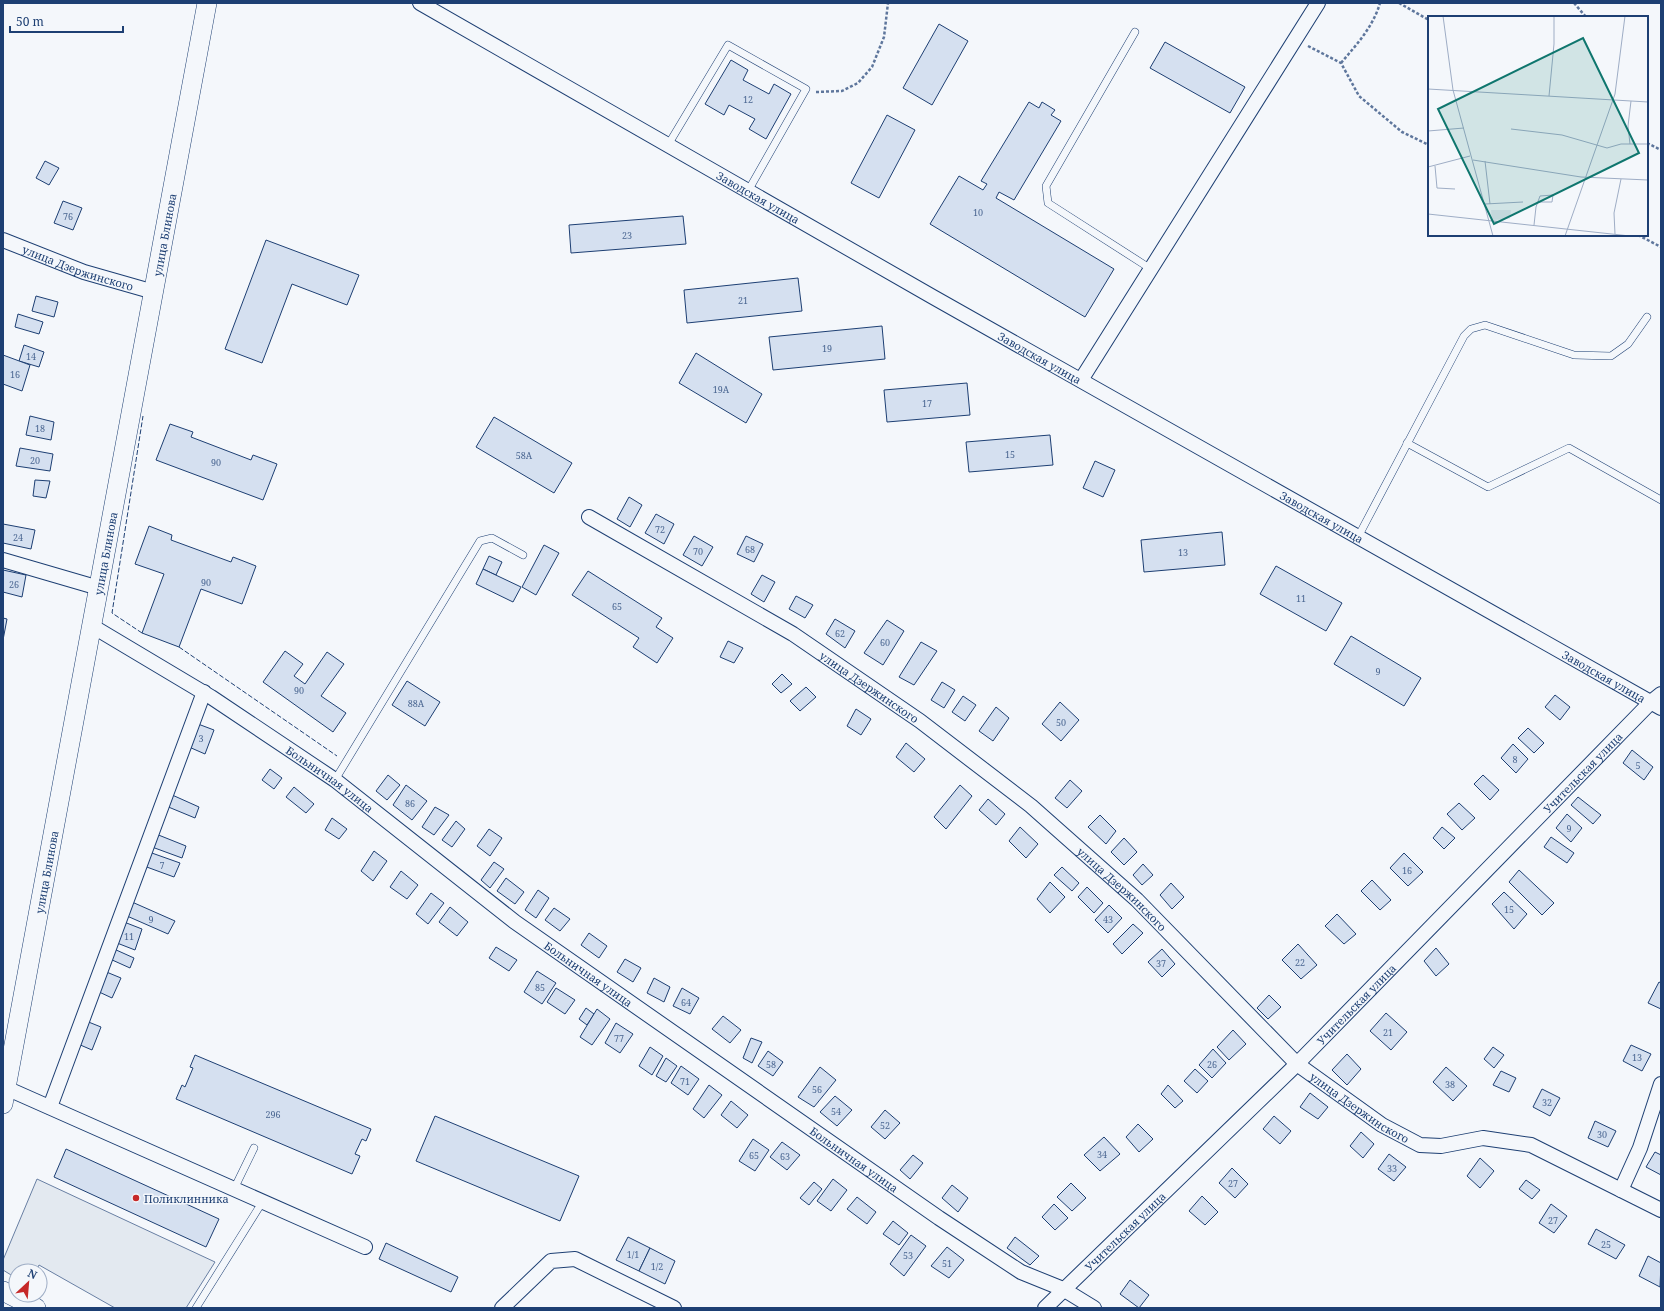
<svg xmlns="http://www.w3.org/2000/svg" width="1664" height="1311" font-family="'Noto Serif',serif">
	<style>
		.green { fill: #e3e9f0; stroke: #687fa3 }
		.building { fill: #d5e0f0; stroke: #1d3f73 }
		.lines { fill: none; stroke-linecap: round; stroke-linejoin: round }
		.service-casing { stroke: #1d3f73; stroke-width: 8 }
		.minor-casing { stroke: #1d3f73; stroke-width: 16 }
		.secondary-casing { stroke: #1d3f73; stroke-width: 20 }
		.path { stroke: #5e769c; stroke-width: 2.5; stroke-dasharray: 3 2; stroke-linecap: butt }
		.service { stroke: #f4f7fb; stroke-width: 7 }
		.minor { stroke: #f4f7fb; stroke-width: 14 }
		.secondary { stroke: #f4f7fb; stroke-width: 19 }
		.fence { stroke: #1d3f73; stroke-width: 1; stroke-dasharray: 5 2; stroke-linecap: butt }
		.poi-dot { fill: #c62828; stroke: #f4f7fb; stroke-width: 1.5 }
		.labels { text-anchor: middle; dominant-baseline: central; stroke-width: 3; stroke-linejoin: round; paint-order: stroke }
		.number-label { font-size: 9px; fill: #4b6792 }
		.street-label { font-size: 11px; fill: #1d3f73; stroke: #f4f7fb }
		.poi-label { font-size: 11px; fill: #1d3f73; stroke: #f4f7fb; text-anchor: start }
		.inset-road { fill: none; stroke: #9eadc5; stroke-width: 1 }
		.view { fill: #0f766e; fill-opacity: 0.15; stroke: #0f766e; stroke-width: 2 }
		.inset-edge { fill: none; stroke: #1d3f73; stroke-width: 2 }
	</style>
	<rect width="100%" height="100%" fill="#f4f7fb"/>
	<polygon class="green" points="37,1179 215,1262 186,1308 115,1308 39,1265 36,1271 16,1271 16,1278 3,1270 3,1260"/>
	<g class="building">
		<polygon points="939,24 968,41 932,105 903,88"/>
		<polygon points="1165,42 1245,87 1230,113 1150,68"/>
		<polygon points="731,60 748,70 743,80 769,94 774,84 791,94 766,139 749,129 755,119 729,105 724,115 705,104"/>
		<polygon points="1029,102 1039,108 1042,102 1055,110 1051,115 1061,121 1014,200 999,192 996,198 1114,269 1085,317 930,224 959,176 983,190 987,184 981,181"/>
		<polygon points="887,115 915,130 879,198 851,183"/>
		<polygon points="45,161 59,168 49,185 36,178"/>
		<polygon points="63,201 82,208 73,230 54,223"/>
		<polygon points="683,216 686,244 571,253 569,225"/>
		<polygon points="266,240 359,275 347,305 292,284 262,363 225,349"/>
		<polygon points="798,278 802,311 687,323 684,290"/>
		<polygon points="36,296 58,302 54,317 32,311"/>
		<polygon points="18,314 43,322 39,334 15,327"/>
		<polygon points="882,326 885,359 773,370 769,337"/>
		<polygon points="24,345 44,352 39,367 19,361"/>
		<polygon points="696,353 762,394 746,423 679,383"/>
		<polygon points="3,355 30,365 22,391 3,384"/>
		<polygon points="967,383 970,415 887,422 884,390"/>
		<polygon points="30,416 54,422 51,440 26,435"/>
		<polygon points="494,417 572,463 554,493 476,447"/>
		<polygon points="170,424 193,432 191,437 251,460 253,455 277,464 263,500 156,460"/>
		<polygon points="1050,435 1053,465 969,472 966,442"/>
		<polygon points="20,448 53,454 50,471 16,466"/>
		<polygon points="1095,461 1115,470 1103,497 1083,488"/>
		<polygon points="35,480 50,481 46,498 33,496"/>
		<polygon points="629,497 642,505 630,527 617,519"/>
		<polygon points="656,514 674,524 664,544 645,533"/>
		<polygon points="3,524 35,530 31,549 3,543"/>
		<polygon points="149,526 172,535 171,540 231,562 233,557 256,566 242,604 201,589 179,647 142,633 164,574 135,564"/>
		<polygon points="1222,532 1225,565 1144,572 1141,540"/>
		<polygon points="694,536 713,547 702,566 683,555"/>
		<polygon points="746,536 763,544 754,562 737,554"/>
		<polygon points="544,545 559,553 536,595 522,587"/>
		<polygon points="489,556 502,562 496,575 483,569"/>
		<polygon points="1276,566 1342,603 1326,631 1260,594"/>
		<polygon points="483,569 521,587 513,602 476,584"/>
		<polygon points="3,570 26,575 22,597 3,592"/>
		<polygon points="588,571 662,618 656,627 673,638 657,663 633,647 639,638 572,595"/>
		<polygon points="762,575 775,582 764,602 751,594"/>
		<polygon points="796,596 813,605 805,618 789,609"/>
		<polygon points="3,618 7,619 3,640"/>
		<polygon points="835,619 855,631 845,648 826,634"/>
		<polygon points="887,620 904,631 883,665 864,653"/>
		<polygon points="1351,636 1421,678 1404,706 1334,664"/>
		<polygon points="728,641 743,648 734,663 720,657"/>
		<polygon points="921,642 937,651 914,685 899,677"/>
		<polygon points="285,651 303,664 294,676 305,684 327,652 344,664 321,696 346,713 333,732 263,682"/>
		<polygon points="782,674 792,684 781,693 772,684"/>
		<polygon points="407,681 440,702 425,726 392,705"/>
		<polygon points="942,682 955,690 944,708 931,700"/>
		<polygon points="806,687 816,697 800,711 790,701"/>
		<polygon points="1555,695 1570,707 1560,720 1545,707"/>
		<polygon points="963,696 976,705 965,721 952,712"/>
		<polygon points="1060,702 1079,720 1061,741 1042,724"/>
		<polygon points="996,707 1009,718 993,741 979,731"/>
		<polygon points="856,709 871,719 861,735 847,726"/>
		<polygon points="198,724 214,730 205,754 189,747"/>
		<polygon points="1528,728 1544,743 1534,753 1518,738"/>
		<polygon points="906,743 925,759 914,772 896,757"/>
		<polygon points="1513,744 1528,759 1516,773 1501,758"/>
		<polygon points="1632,750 1653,767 1644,780 1623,763"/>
		<polygon points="270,769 282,778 274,789 262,780"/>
		<polygon points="388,775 400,785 387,800 376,791"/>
		<polygon points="1483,775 1499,790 1490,800 1474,784"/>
		<polygon points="1070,780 1082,791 1067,808 1055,798"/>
		<polygon points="406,785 427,801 412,820 393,805"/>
		<polygon points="960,785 972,796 946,829 934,817"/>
		<polygon points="294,787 314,804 306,813 286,797"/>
		<polygon points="170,794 199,807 195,818 166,806"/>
		<polygon points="1578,797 1601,815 1593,824 1571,805"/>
		<polygon points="988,799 1005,814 996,825 979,810"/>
		<polygon points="1459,803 1475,818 1462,830 1447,814"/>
		<polygon points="435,807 449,815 434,835 422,827"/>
		<polygon points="1567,814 1582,828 1571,842 1556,828"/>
		<polygon points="1100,815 1116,831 1106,844 1088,827"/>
		<polygon points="332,818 347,829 339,839 325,830"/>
		<polygon points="456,821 465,829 452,847 442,840"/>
		<polygon points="1020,827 1038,844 1026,858 1009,841"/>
		<polygon points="1442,827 1455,838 1444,849 1433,838"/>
		<polygon points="489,829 502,838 490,856 477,846"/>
		<polygon points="156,834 186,846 182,858 152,847"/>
		<polygon points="1551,837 1574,853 1567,863 1544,847"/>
		<polygon points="1124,838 1137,852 1124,865 1111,852"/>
		<polygon points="374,851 387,861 373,881 361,871"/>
		<polygon points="149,852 180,863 174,877 144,866"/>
		<polygon points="1404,853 1423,872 1408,886 1390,868"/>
		<polygon points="494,862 504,869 490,888 481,880"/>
		<polygon points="1143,864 1153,875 1142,885 1133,875"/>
		<polygon points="1062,867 1079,883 1072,891 1054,875"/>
		<polygon points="1519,870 1554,903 1542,915 1509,882"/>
		<polygon points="401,871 418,885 407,899 390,887"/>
		<polygon points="506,878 524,892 515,904 497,891"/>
		<polygon points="1372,880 1391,900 1380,910 1361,891"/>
		<polygon points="1050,882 1065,897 1050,913 1037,899"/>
		<polygon points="1171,883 1184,897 1172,909 1160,895"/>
		<polygon points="1087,887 1103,903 1094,913 1078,897"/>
		<polygon points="538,890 549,898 536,918 525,910"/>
		<polygon points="1504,892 1527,914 1514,929 1492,904"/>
		<polygon points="431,893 444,903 428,924 416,914"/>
		<polygon points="132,902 175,921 168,934 127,916"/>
		<polygon points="1109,905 1122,918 1108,933 1095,920"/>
		<polygon points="450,907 468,922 457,936 439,922"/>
		<polygon points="554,908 570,919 560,931 545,920"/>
		<polygon points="1337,914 1356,934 1344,944 1325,926"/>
		<polygon points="124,922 142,929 135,950 117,943"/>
		<polygon points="1133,924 1143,933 1122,954 1113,944"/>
		<polygon points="589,933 607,946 599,958 581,945"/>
		<polygon points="1298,944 1317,965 1301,979 1282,960"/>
		<polygon points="496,947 517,960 509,971 489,958"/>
		<polygon points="1436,948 1449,964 1436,976 1424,961"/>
		<polygon points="114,949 134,958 130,968 110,959"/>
		<polygon points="1162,949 1175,964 1162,977 1148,962"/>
		<polygon points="625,959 641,968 633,982 617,972"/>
		<polygon points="104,971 121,978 112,998 97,991"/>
		<polygon points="537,971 556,983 542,1004 524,992"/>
		<polygon points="654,978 670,987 664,1002 647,993"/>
		<polygon points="1659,982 1661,983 1661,1009 1648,1003"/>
		<polygon points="556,988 575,1000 565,1014 547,1002"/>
		<polygon points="682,988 699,998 690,1014 673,1006"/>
		<polygon points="1269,995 1281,1007 1268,1019 1257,1008"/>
		<polygon points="586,1008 594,1014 587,1025 579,1019"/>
		<polygon points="597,1009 610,1019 592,1045 580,1037"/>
		<polygon points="1386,1013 1407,1032 1391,1050 1370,1031"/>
		<polygon points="723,1016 741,1030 730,1043 712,1029"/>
		<polygon points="86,1021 101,1027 92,1050 78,1044"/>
		<polygon points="616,1023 633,1034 620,1053 605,1043"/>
		<polygon points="1233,1030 1246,1044 1229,1060 1217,1047"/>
		<polygon points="751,1038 762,1042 752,1063 743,1058"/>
		<polygon points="1631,1045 1651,1054 1642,1071 1623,1061"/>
		<polygon points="650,1047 663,1056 652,1075 639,1066"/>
		<polygon points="1493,1047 1504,1055 1494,1068 1484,1059"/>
		<polygon points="1213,1049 1226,1063 1212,1078 1199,1065"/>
		<polygon points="768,1051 783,1062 773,1076 758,1066"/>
		<polygon points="1347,1054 1361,1069 1347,1085 1332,1070"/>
		<polygon points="195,1055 371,1129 366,1141 362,1139 355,1154 360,1156 352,1174 176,1099 182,1085 185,1087 193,1068 190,1067"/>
		<polygon points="666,1058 677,1066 666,1082 656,1076"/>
		<polygon points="681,1066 699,1079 688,1095 671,1083"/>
		<polygon points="820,1067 836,1080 814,1107 798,1097"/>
		<polygon points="1446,1067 1467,1086 1453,1101 1433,1082"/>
		<polygon points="1195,1069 1208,1081 1197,1093 1184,1081"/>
		<polygon points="1501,1071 1516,1078 1509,1092 1493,1085"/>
		<polygon points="709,1085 722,1095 704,1118 693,1109"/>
		<polygon points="1168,1085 1183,1101 1175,1108 1161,1094"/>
		<polygon points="1542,1089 1560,1098 1550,1116 1533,1107"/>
		<polygon points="1310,1093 1328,1107 1318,1119 1300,1107"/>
		<polygon points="835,1096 852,1110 837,1126 820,1112"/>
		<polygon points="731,1101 748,1115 737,1128 721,1115"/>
		<polygon points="885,1110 900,1123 885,1139 871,1127"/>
		<polygon points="435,1116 579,1176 560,1221 416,1161"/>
		<polygon points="1274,1116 1291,1131 1280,1144 1263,1129"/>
		<polygon points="1595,1121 1616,1131 1608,1147 1588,1138"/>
		<polygon points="1138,1124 1153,1139 1139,1152 1126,1137"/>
		<polygon points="1361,1132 1374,1144 1363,1158 1350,1146"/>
		<polygon points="1104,1137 1120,1154 1100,1171 1084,1155"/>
		<polygon points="753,1139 769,1150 755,1171 739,1161"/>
		<polygon points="782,1142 800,1155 787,1170 770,1157"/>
		<polygon points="66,1149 219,1219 206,1247 54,1177"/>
		<polygon points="1655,1152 1661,1155 1661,1175 1646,1167"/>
		<polygon points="1389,1154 1406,1167 1394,1181 1378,1169"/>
		<polygon points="913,1155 923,1163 910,1179 900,1170"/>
		<polygon points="1480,1158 1494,1171 1480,1188 1467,1176"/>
		<polygon points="1232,1168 1248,1184 1235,1198 1219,1183"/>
		<polygon points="833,1179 847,1190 831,1211 817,1201"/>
		<polygon points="1526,1180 1540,1190 1532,1199 1519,1189"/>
		<polygon points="814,1182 822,1189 809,1205 800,1198"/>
		<polygon points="1071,1183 1086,1198 1072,1211 1057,1197"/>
		<polygon points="952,1185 968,1198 958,1212 942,1198"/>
		<polygon points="1202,1196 1218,1212 1205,1225 1189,1211"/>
		<polygon points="857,1197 876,1212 867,1224 847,1209"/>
		<polygon points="1054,1204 1068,1218 1055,1230 1042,1217"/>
		<polygon points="1551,1204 1567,1216 1554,1233 1539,1223"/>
		<polygon points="893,1221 908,1233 899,1245 883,1234"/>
		<polygon points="1596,1229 1625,1245 1616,1259 1588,1244"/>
		<polygon points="911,1235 926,1246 904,1276 890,1264"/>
		<polygon points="628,1237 650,1248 639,1271 616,1260"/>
		<polygon points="1015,1237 1039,1256 1030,1265 1007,1248"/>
		<polygon points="386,1243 458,1277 451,1292 379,1259"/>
		<polygon points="947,1247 964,1260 949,1278 931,1266"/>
		<polygon points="650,1248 675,1261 665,1284 639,1271"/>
		<polygon points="1648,1256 1661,1263 1660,1287 1639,1276"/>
		<polygon points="1130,1280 1149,1295 1139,1308 1120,1294"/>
	</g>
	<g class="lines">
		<g class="service-casing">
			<g id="service">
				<polyline points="1135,32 1046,186 1048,203 1151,269"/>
				<polyline points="668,145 728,45 806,89 748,191"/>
				<polyline points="1407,443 1488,487 1569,448 1661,500"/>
				<polyline points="1358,537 1464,336 1471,329 1485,325 1574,355 1611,356 1628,344 1647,317"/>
				<polyline points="335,780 480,541 492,538 523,555"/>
				<polyline points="234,1189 254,1148"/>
				<polyline points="196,1308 263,1201"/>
			</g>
		</g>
		<g class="minor-casing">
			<g id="minor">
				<path id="s1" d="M420,3L933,297L1661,708"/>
				<path id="s2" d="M3,240L84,272L154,292"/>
				<polyline points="1081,380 1318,3"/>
				<path id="s3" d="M589,517L793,634L920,721L1031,806L1137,900L1297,1064L1382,1125L1420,1145L1441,1146L1483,1138L1531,1145L1661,1210"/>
				<polyline points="3,560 99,588"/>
				<path id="s4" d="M92,626L211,697L335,780L515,922L939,1218L1021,1272L1063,1289L1094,1308"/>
				<polyline points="6,1088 365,1247"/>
				<polyline points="50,1107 204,692"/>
				<polyline points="1621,1190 1640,1148 1661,1084"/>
				<polyline points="502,1308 551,1261 575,1259 674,1308"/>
				<path id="s5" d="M1045,1308L1297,1064L1651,702L1661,694"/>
			</g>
		</g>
		<g class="secondary-casing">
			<g id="secondary">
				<path id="s6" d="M3,1104L207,3"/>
				<polyline points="3,1291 36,1308"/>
			</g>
		</g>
		<g class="path">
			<polyline points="1399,3 1429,20"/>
			<polyline points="1574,3 1586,17"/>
			<polyline points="1308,46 1341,63 1359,96 1402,132 1429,145"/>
			<path d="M1341,63C1357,44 1373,27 1380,3"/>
			<polyline points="816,92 842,91 858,83 872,67 884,37 888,3"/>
			<polyline points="1647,143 1661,150"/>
			<polyline points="1638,235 1661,247"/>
		</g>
		<use href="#service" class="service"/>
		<use href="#minor" class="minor"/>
		<use href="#secondary" class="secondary"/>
		<g class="fence">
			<polyline points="142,633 112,613 143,416"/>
			<polyline points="179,647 337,756"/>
		</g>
	</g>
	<circle class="poi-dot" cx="136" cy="1198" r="4"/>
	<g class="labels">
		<g class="number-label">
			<text x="748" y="99">12</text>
			<text x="978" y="212">10</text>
			<text x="68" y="216">76</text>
			<text x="627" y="235">23</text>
			<text x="743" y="300">21</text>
			<text x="827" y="348">19</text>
			<text x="31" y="356">14</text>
			<text x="15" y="374">16</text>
			<text x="721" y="389">19А</text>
			<text x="927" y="403">17</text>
			<text x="40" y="428">18</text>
			<text x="1010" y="454">15</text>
			<text x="524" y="455">58А</text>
			<text x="35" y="460">20</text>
			<text x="216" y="462">90</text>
			<text x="660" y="529">72</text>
			<text x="18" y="537">24</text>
			<text x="750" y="549">68</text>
			<text x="698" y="551">70</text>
			<text x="1183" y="552">13</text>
			<text x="206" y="582">90</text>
			<text x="14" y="584">26</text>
			<text x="1301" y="598">11</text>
			<text x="617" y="606">65</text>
			<text x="840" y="633">62</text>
			<text x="885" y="642">60</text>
			<text x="1378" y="671">9</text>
			<text x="299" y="690">90</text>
			<text x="416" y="703">88А</text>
			<text x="1061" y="722">50</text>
			<text x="201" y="738">3</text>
			<text x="1515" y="759">8</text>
			<text x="1638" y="765">5</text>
			<text x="410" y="803">86</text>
			<text x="1569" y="828">9</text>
			<text x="162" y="865">7</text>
			<text x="1407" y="870">16</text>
			<text x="1509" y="909">15</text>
			<text x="151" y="919">9</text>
			<text x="1108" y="919">43</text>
			<text x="129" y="936">11</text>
			<text x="1300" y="962">22</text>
			<text x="1161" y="963">37</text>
			<text x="540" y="987">85</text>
			<text x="686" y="1002">64</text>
			<text x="1388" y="1032">21</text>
			<text x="619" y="1038">77</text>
			<text x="1637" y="1057">13</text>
			<text x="771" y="1064">58</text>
			<text x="1212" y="1064">26</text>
			<text x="685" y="1081">71</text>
			<text x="1450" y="1084">38</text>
			<text x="817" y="1089">56</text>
			<text x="1547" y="1102">32</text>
			<text x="836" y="1111">54</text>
			<text x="273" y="1114">296</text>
			<text x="885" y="1125">52</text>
			<text x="1602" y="1134">30</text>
			<text x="1102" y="1154">34</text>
			<text x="754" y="1155">65</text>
			<text x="785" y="1156">63</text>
			<text x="1392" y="1168">33</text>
			<text x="1233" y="1183">27</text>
			<text x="1553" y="1220">27</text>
			<text x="1606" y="1244">25</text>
			<text x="633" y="1254">1/1</text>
			<text x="908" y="1255">53</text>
			<text x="947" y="1263">51</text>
			<text x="657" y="1266">1/2</text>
		</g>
		<g class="street-label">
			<text stroke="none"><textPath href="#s1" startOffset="390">Заводская улица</textPath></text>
			<text stroke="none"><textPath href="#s6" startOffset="884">улица Блинова</textPath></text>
			<text stroke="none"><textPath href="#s2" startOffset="80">улица Дзержинского</textPath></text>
			<text stroke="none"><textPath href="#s1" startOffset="714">Заводская улица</textPath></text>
			<text stroke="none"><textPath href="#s1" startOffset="1038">Заводская улица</textPath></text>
			<text stroke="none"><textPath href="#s6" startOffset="560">улица Блинова</textPath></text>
			<text stroke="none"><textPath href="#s1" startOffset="1362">Заводская улица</textPath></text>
			<text stroke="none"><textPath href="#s3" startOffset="328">улица Дзержинского</textPath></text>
			<text stroke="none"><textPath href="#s5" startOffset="759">Учительская улица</textPath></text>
			<text stroke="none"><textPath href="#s4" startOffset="283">Больничная улица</textPath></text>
			<text stroke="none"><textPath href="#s6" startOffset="236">улица Блинова</textPath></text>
			<text stroke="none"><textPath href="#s3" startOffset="652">улица Дзержинского</textPath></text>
			<text stroke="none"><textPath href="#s4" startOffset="607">Больничная улица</textPath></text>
			<text stroke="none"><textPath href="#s5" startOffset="435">Учительская улица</textPath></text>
			<text stroke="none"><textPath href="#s3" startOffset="976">улица Дзержинского</textPath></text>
			<text stroke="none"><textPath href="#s4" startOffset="931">Больничная улица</textPath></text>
			<text stroke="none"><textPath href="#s5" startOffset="111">Учительская улица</textPath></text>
		</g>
		<g class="poi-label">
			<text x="144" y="1198">Поликлинника</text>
		</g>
	</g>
	<g transform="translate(1428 16)">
		<rect width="220" height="220" fill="#f4f7fb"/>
		<path d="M63,194H83L82,203L64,204Z" fill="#e3e9f0"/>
		<path class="inset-road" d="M15,0L25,74L65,220M0,73L220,86M121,80L126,28V0M83,113L134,119L179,132L193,128H220M0,115L36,112M202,128L200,110L203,85M45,144L153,161L220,164M57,145L62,188M7,150L9,172L27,173M0,151L42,140M57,188L95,186M0,198L202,220M106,209L108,191L112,180L125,179L124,186H110M187,218L186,197L193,163M137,220L187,78L197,0"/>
		<path class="view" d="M155,22L211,137L66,208L10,93Z"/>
		<rect width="220" height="220" class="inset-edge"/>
	</g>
	<rect width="1664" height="1311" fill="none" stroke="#1d3f73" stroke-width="8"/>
	<g transform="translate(28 1283) rotate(26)"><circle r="19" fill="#f4f7fb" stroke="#9eadc5"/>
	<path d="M0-3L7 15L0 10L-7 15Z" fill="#c62828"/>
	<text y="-6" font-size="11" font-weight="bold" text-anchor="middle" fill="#1d3f73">N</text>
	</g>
	<path d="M10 26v6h113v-6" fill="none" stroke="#1d3f73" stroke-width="2"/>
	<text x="16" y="26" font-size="12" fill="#1d3f73" stroke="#f4f7fb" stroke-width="3" paint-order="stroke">50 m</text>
</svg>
